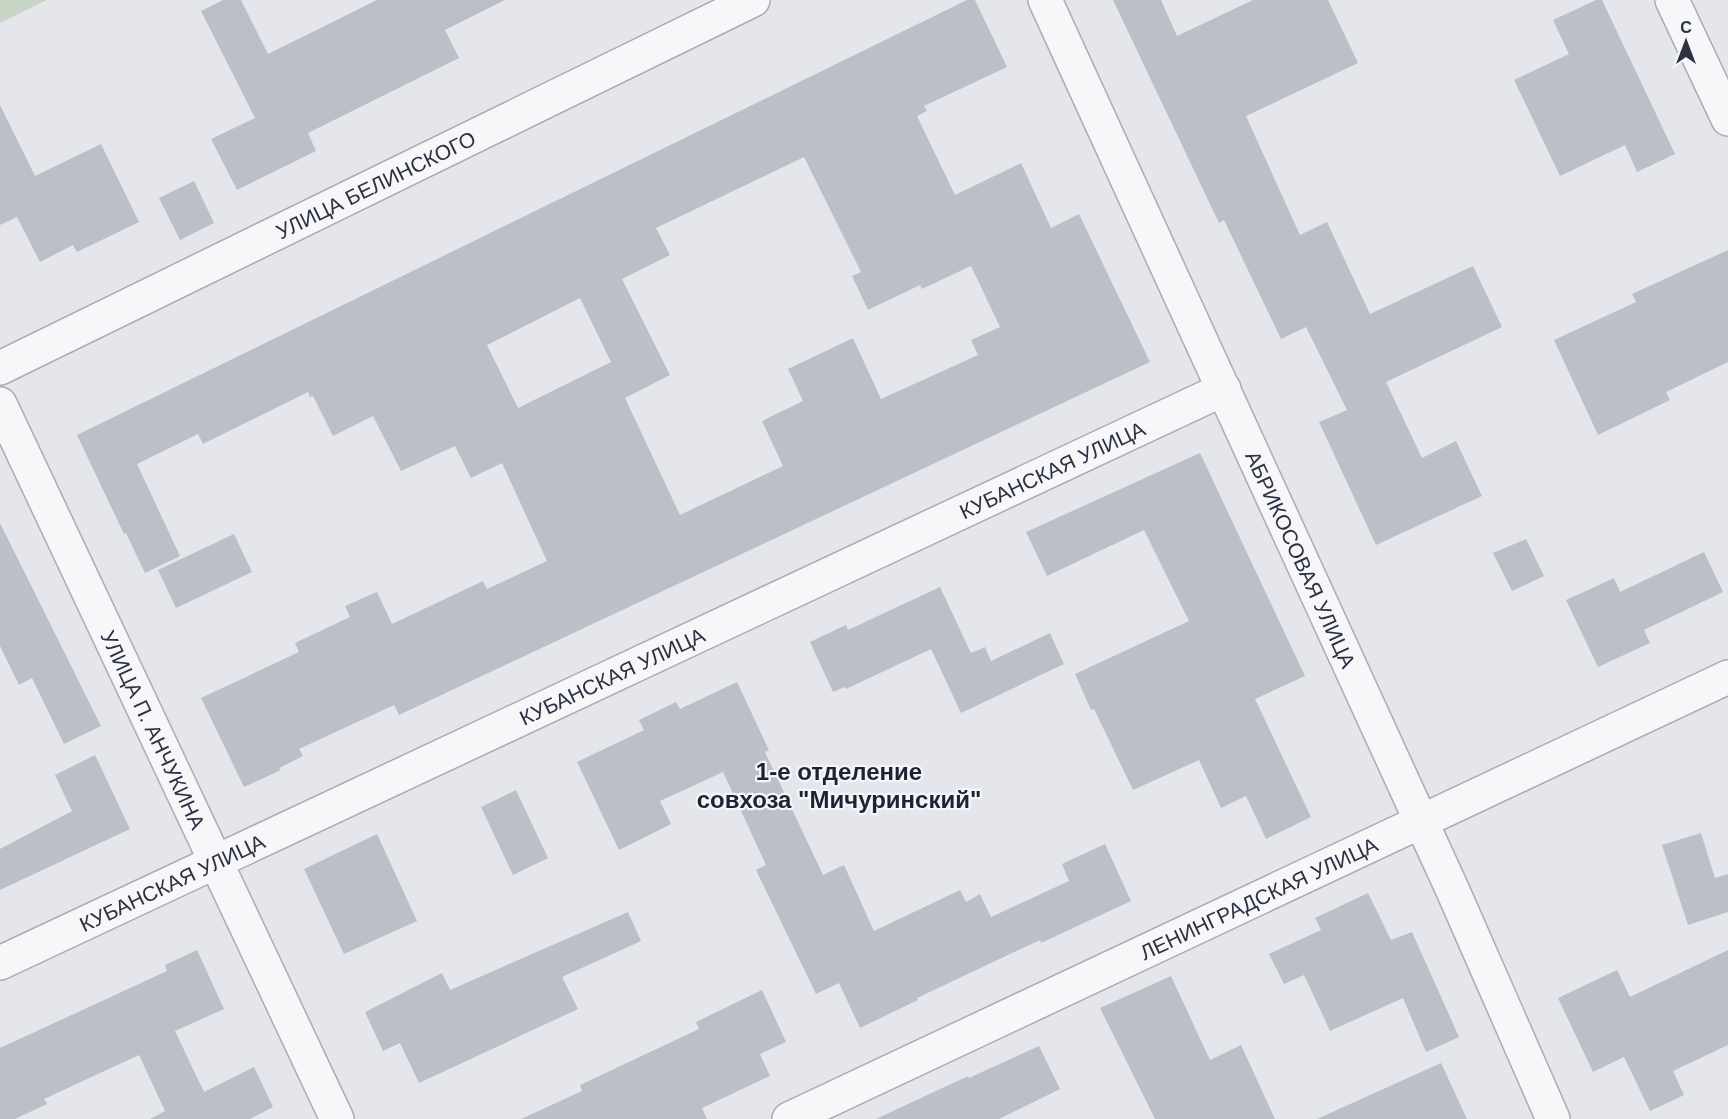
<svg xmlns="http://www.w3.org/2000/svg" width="1728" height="1119" font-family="Arial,sans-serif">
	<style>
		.green { fill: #c8d5c5 }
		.building { fill: #bbbfc8; fill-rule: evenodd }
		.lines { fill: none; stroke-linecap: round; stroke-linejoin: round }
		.minor-casing { stroke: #a9acb5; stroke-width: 36 }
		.minor { stroke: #f7f7fa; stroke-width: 33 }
		.labels { text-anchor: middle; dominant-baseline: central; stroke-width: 4.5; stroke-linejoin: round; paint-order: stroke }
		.street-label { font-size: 21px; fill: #2c3243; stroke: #f4f5f9 }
		.quarter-label { font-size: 24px; font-weight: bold; fill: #1e2334; stroke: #f4f5f9 }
	</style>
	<rect width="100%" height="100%" fill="#e4e6eb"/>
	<polygon class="green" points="0,0 47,0 0,23"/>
	<g class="building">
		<polygon points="223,0 241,0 268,54 377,0 505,0 445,30 459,58 308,133 316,151 237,190 211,139 255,118 201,11"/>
		<path d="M967,0H975L1007,67L924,106L927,111L917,116L955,195L1021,163L1051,228L1079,214L1150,362L399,715L394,705L299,749L303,756L279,768L281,770L244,787L201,698L299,652L295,643L350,617L345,606L377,592L392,624L483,581L487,589L547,561L502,463L471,478L455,446L401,471L373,416L333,436L313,396L310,397L308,392L203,444L198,434L137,464L180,556L145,573L126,533L124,534L77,435ZM804,157L861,272L852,276L868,310L920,285L922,289L971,266L1000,327L971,340L978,355L881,399L853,338L788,369L803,401L762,421L783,466L680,515L625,398L670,375L622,279L670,255L656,228ZM580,298L611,362L518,408L487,345Z"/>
		<polygon points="1113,0 1161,0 1177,36 1253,0 1328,0 1358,63 1246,116 1300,235 1327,222 1370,314 1473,266 1502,327 1386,382 1422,458 1456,441 1482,496 1376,545 1319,422 1347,410 1306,327 1281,339 1224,220 1219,223"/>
		<polygon points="1596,0 1602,0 1675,154 1637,172 1625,145 1560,176 1514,80 1569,54 1553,20"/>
		<polygon points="0,105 35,176 101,144 139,222 77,252 73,245 40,262 17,217 0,225"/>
		<polygon points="194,181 214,223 180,240 159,198"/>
		<polygon points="1728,250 1728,362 1666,392 1670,400 1598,435 1554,340 1636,302 1632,294"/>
		<polygon points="1200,453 1305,676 1255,699 1311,817 1266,839 1246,796 1221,808 1199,760 1133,790 1094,709 1091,710 1075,674 1189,621 1144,530 1047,576 1026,532"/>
		<polygon points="0,523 101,726 64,744 32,678 19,685 0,646"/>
		<polygon points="234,534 252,572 176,608 158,570"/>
		<polygon points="1526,539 1544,576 1512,591 1493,553"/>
		<polygon points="1704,552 1723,592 1644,630 1650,643 1598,667 1566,600 1614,578 1620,592"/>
		<polygon points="940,587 971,653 985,647 991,661 1050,633 1064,664 961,713 931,649 846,689 845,687 833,692 810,642 846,625 848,630"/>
		<polygon points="737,682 769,750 765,752 823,875 844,865 874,931 960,890 966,902 980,894 991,917 1069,881 1062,864 1105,844 1131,901 1041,943 1040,940 917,998 918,1000 860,1028 839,983 816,994 756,870 766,865 723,772 660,801 671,824 619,850 577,762 644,730 639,720 676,702 680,709"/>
		<polygon points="95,755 130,829 0,890 0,849 72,811 55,775"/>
		<polygon points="516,790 548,858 513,875 481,807"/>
		<polygon points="1701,833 1715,878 1728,874 1728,912 1688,925 1662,845"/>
		<polygon points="377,834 417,921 344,954 304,869"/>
		<polygon points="1368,893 1391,940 1412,932 1459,1037 1426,1052 1403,998 1330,1031 1304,975 1284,984 1269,954 1321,930 1315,918"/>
		<polygon points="628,912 641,941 562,977 578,1009 419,1083 400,1043 383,1051 365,1012 442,973 450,990"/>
		<polygon points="197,950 224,1009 175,1031 204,1092 254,1067 273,1107 250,1119 150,1119 165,1111 139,1055 44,1099 47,1104 15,1119 0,1119 0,1048 167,971 165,965"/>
		<polygon points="1728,950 1728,1045 1673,1071 1684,1095 1650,1111 1624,1057 1593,1072 1558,998 1617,970 1630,997"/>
		<polygon points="1171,976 1210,1060 1241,1045 1275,1119 1155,1119 1100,1008"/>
		<polygon points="762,990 786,1042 760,1054 770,1076 702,1108 707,1119 521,1119 582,1091 580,1085 699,1029 696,1022"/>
		<polygon points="1039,1046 1060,1089 999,1119 876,1119 968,1076 969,1078"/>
		<polygon points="1441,1063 1467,1119 1317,1119"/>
	</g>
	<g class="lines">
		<g class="minor-casing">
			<g id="minor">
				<path id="s1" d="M1045,0L1453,891L1553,1119"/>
				<polyline points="1672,0 1728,119"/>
				<path id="s2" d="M0,368L753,0"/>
				<path id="s3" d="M0,404L337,1119"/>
				<path id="s4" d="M0,963L1224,389"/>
				<path id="s5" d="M789,1119L1728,677"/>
			</g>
		</g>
		<use href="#minor" class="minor"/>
	</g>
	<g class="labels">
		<g class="street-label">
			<text stroke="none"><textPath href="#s2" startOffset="418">УЛИЦА БЕЛИНСКОГО</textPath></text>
			<text stroke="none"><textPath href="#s4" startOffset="1162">КУБАНСКАЯ УЛИЦА</textPath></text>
			<text stroke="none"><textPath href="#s1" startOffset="615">АБРИКОСОВАЯ УЛИЦА</textPath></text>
			<text stroke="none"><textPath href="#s4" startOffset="676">КУБАНСКАЯ УЛИЦА</textPath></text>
			<text stroke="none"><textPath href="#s3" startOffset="360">УЛИЦА П. АНЧУКИНА</textPath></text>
			<text stroke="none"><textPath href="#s4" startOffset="190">КУБАНСКАЯ УЛИЦА</textPath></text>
			<text stroke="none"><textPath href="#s5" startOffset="519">ЛЕНИНГРАДСКАЯ УЛИЦА</textPath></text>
		</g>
		<g class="quarter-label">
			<text x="839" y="771">1-е отделение<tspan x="839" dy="28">совхоза "Мичуринский"</tspan></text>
		</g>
	</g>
	<g transform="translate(1686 42)" stroke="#f4f5f9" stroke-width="4.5" paint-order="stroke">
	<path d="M0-4.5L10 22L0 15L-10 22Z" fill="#2c3243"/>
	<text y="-9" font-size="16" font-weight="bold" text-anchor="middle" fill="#2c3243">С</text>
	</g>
</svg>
